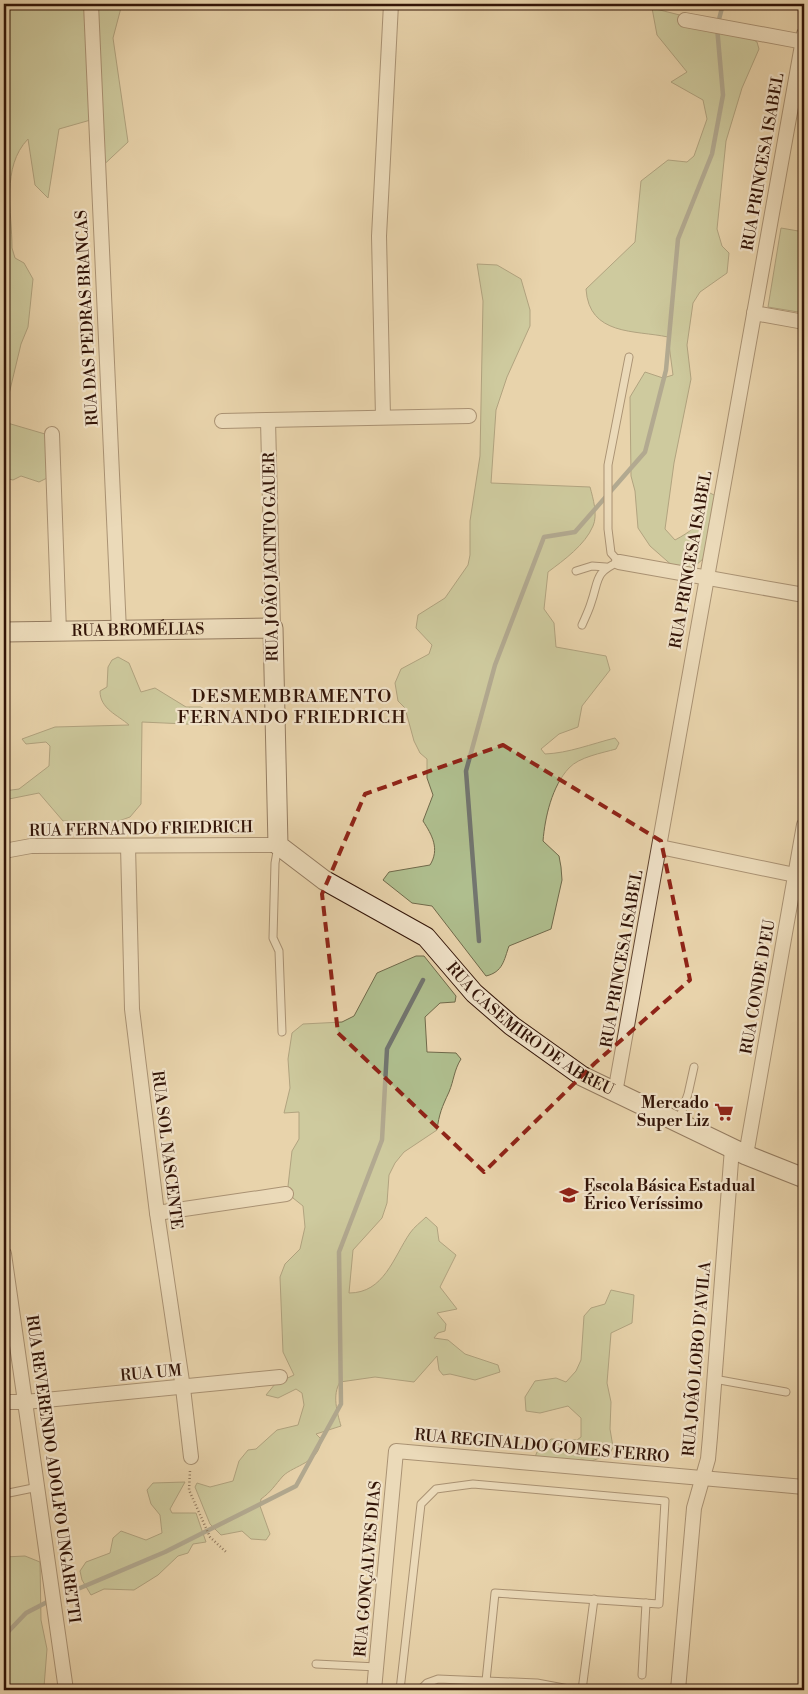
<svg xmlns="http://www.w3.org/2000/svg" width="808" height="1694" font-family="'Libre Bodoni',serif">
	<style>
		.green { fill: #afbe8e; stroke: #70694a }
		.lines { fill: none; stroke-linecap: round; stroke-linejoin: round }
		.stream { stroke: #72756f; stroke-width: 4.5 }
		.lane-casing { stroke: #604430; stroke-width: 9 }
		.street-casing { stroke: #604430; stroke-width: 16 }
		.secondary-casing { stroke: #321407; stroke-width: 21 }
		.path { stroke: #321407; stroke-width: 2.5; stroke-dasharray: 1 2.5; stroke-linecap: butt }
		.lane { stroke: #f0e2c9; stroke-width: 7 }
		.street { stroke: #f0e2c9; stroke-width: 14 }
		.secondary { stroke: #f0e2c9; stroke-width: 19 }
		.marked { fill: none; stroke: #8f2418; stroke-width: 4; stroke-dasharray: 10 6; stroke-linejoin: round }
		.labels { text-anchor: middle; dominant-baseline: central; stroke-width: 4.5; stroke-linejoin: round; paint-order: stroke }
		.street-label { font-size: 16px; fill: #321407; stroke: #f0e2c9 }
		.poi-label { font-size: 16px; font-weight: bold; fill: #321407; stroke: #f0e2c9; text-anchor: end }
		.neighbourhood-label { font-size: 18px; letter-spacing: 1px; fill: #321407; stroke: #f0e2c9 }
	</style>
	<rect width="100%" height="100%" fill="#e8d3ac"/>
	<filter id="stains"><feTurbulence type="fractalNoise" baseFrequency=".004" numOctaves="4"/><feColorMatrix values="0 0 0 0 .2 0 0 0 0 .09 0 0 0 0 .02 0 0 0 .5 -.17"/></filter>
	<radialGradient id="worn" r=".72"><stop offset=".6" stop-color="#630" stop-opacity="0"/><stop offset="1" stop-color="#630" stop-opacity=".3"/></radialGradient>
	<g class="green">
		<path d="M4,4H122L113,38L128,142L96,172L94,119L59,129L48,198L35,185L28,139C1,167 12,212 12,248L15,258L24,263L33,279L28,327L21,344L4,415Z"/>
		<path d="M652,8L735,29L757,42L759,49L742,88L726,141L717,229L722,246L729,253L727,273L700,292L693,303L687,345L691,379L674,463L665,529L675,540C707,523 695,520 710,493L716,496V504L709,524L704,558L694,567L675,568L650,546L638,528L635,491L631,476L630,397L645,372L663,378L673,375L668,337C635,330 589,336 586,289L635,242L641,181L668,160L687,162L694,156L707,119L703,100L671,82L687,72L657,35Z"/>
		<polygon points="781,228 804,232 804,313 768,307"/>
		<path d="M477,264L497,265L521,279L530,310V326L507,377L496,410L491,483L590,487C593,498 598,515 593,526C585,545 564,560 548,572L544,609L554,623L556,647L606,656L610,670L582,706L578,727L559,734L541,749L545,754C569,753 591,744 615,738L619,743L616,749C602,753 579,757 569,768C552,786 545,817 543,841L559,856L561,867L562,880L551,929L509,946C504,960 503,972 486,976L432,906L412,903L383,880L389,872L430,865C440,849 432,835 423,821L433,795L427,778V759L420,753L414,741L405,708L398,701L395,683L401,669L429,654L432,645L416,628L418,615L445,598L468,565L470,555V521L480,456L483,301Z"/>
		<polygon points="4,422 45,434 49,455 47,478 39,482 21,476 13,480 4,478"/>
		<path d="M118,657L129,663L141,692L155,688L186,707H201L208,712L211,721L208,725L142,722L141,804L130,817L113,823L63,821L39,793L4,800V791L19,789L49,766L50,746L46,742L26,744L22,739L55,727L129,725C118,715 100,709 100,691L107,687L108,667L112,660Z"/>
		<path d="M416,956H424L456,996L455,1002L440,1003L425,1017L427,1052L456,1053L461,1059C454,1070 454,1080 449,1092C442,1107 439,1114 437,1130L404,1152L395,1163L389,1175L387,1203L382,1218L353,1250L349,1293C384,1293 393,1258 410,1233C414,1227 421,1222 426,1217L437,1227L439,1241L456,1255L440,1287L457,1309L437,1313L446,1324L445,1331L438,1333L434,1338L448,1340L465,1354L498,1365L500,1372L475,1380L450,1374L443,1375L439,1370L437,1356L414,1382L375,1377L340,1382C332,1395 337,1412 341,1426L316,1434L321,1439C320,1463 294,1465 283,1476C275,1485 271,1492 261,1499L260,1506L270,1534L266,1540L251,1539L242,1531L221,1535L210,1524L195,1487L197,1483L210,1487L233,1481L239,1461L248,1450L256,1449L277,1430L298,1425L304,1405L302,1393L296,1389L278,1398L266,1395L275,1384L294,1375L283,1352L280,1277L285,1264L300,1249L305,1227L303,1206L293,1198L288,1186L292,1151L299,1139V1112L284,1113L290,1088L288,1059L292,1033L303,1024L342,1022L354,1016L377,973Z"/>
		<polygon points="611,1290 634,1295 632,1323 611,1333 607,1383 611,1402 610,1429 613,1447 610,1454 589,1462 581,1459 577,1462 535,1457 537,1452 551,1439 577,1440 581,1437 581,1418 568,1406 540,1413 526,1411 525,1397 535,1381 556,1378 566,1382 576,1371 581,1360 584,1316 591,1308 605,1304"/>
		<polygon points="185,1482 170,1509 172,1513 196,1513 206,1542 193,1544 188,1553 178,1556 158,1575 134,1590 104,1589 91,1595 82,1580 80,1571 86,1562 110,1553 113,1538 121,1531 146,1540 162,1533 160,1515 151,1504 147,1490 153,1483"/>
		<polygon points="25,1556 40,1562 41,1620 47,1649 44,1687 43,1690 4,1690 4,1557"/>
	</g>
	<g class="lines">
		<g class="stream">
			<polyline points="479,941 466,771 495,665 544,537 575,532 645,452 666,370 678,239 712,154 723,95 717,27 723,4"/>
			<polyline points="73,1591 165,1552 296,1486 341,1404 339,1252 382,1140 387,1049 423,980"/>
			<polyline points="4,1636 26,1613 51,1600"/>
		</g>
		<g class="lane-casing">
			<g id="lane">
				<polyline points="576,571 592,566 606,567"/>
				<path d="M582,625C585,618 589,610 591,603C599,581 594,572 619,562L611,553L608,529V465L629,357"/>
				<polyline points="278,846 275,863 273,938 279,951 282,1032"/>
				<polyline points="678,1122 688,1094 694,1067"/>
				<polyline points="714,1379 786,1392"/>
				<polyline points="4,1494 38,1487"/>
				<polyline points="316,1664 377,1667"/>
				<polyline points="642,1675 646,1603"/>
				<polyline points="400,1690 421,1504 436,1489 473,1484 665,1501 659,1604 495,1593 486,1681"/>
				<polyline points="420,1690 427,1683 438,1679 537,1683 574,1690"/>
				<polyline points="582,1690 594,1599"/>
			</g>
		</g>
		<g class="street-casing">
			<g id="street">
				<polyline points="91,4 119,631"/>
				<polyline points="685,20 804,42"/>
				<polyline points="754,313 804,322"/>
				<polyline points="383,417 379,236 391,4"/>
				<polyline points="268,420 273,628"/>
				<polyline points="222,421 469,416"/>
				<polyline points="52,434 59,632"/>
				<polyline points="619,562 804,595"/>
				<polyline points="128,846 132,1009 157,1213 183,1388 191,1457"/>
				<polyline points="660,847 795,875"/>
				<polyline points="4,851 31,846 278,845"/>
				<polyline points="615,1093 804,34"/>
				<polyline points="746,1155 804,825"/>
				<polyline points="157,1213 286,1194"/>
				<polyline points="4,1254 66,1690"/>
				<polyline points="4,1402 25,1402 280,1377"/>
				<polyline points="374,1690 396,1451 804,1487"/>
				<polyline points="678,1690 694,1508 708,1459 710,1437 732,1148"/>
			</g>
		</g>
		<g class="secondary-casing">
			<g id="secondary">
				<path id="s1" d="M4,632L273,628L278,845L324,880L426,937L474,993L512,1026L582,1076L746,1155L804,1178"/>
			</g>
		</g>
		<polyline class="path" points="190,1471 189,1490 210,1537 226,1552"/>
		<use href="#lane" class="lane"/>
		<use href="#street" class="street"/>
		<use href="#secondary" class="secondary"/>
	</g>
	<path d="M0 0H808V1694H0ZM503,745L661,841L690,980L595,1063L484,1172L338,1033L322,894L365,794Z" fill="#e8d3ac" fill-opacity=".55" fill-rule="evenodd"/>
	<path class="marked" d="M503,745L661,841L690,980L595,1063L484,1172L338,1033L322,894L365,794Z"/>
	<defs>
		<g id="supermarket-bare" transform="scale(1.5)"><path d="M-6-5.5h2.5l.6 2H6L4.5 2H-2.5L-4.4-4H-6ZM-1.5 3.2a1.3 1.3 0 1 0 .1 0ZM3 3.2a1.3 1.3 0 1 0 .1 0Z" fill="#8f2418" stroke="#f0e2c9" stroke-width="2.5" paint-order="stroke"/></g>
		<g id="school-bare" transform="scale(1.5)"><path d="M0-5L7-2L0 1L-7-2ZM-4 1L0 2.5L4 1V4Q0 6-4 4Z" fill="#8f2418" stroke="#f0e2c9" stroke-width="2.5" paint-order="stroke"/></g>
	</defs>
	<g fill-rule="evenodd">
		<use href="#supermarket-bare" x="724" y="1112"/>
		<use href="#school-bare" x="569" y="1195"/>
	</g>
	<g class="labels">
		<g class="street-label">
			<text transform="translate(763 162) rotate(-80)">RUA PRINCESA ISABEL</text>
			<text transform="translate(87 318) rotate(-93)">RUA DAS PEDRAS BRANCAS</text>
			<text transform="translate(271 557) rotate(-91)">RUA JOÃO JACINTO GAUER</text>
			<text transform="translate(691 560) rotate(-80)">RUA PRINCESA ISABEL</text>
			<text stroke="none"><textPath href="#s1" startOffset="134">RUA BROMÉLIAS</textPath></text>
			<text transform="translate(141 829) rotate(-1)">RUA FERNANDO FRIEDRICH</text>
			<text transform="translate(622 959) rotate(-80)">RUA PRINCESA ISABEL</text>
			<text transform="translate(758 987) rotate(-80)">RUA CONDE D'EU</text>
			<text stroke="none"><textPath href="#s1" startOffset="801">RUA CASEMIRO DE ABREU</textPath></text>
			<text transform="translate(167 1150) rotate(83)">RUA SOL NASCENTE</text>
			<text transform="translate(697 1359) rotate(-85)">RUA JOÃO LOBO D'AVILA</text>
			<text transform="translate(151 1373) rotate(-5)">RUA UM</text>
			<text transform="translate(542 1446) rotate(5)">RUA REGINALDO GOMES FERRO</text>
			<text transform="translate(53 1469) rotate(82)">RUA REVERENDO ADOLFO UNGARETTI</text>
			<text transform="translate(368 1569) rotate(-85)">RUA GONÇALVES DIAS</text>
		</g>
		<g class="poi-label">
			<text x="709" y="1103">Mercado<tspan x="709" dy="18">Super Liz</tspan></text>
			<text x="584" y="1186" text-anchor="start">Escola Básica Estadual<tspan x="584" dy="18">Érico Veríssimo</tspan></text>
		</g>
		<g class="neighbourhood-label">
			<text x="292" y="696">DESMEMBRAMENTO<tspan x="292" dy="21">FERNANDO FRIEDRICH</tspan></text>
		</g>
	</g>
	<rect width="808" height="1694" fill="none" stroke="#e8d3ac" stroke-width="20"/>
	<rect x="5" y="5" width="798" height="1684" fill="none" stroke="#321407" stroke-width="2.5"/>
	<rect x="10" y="10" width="788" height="1674" fill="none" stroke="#321407"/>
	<rect width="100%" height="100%" filter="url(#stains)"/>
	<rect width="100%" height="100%" fill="url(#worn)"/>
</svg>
